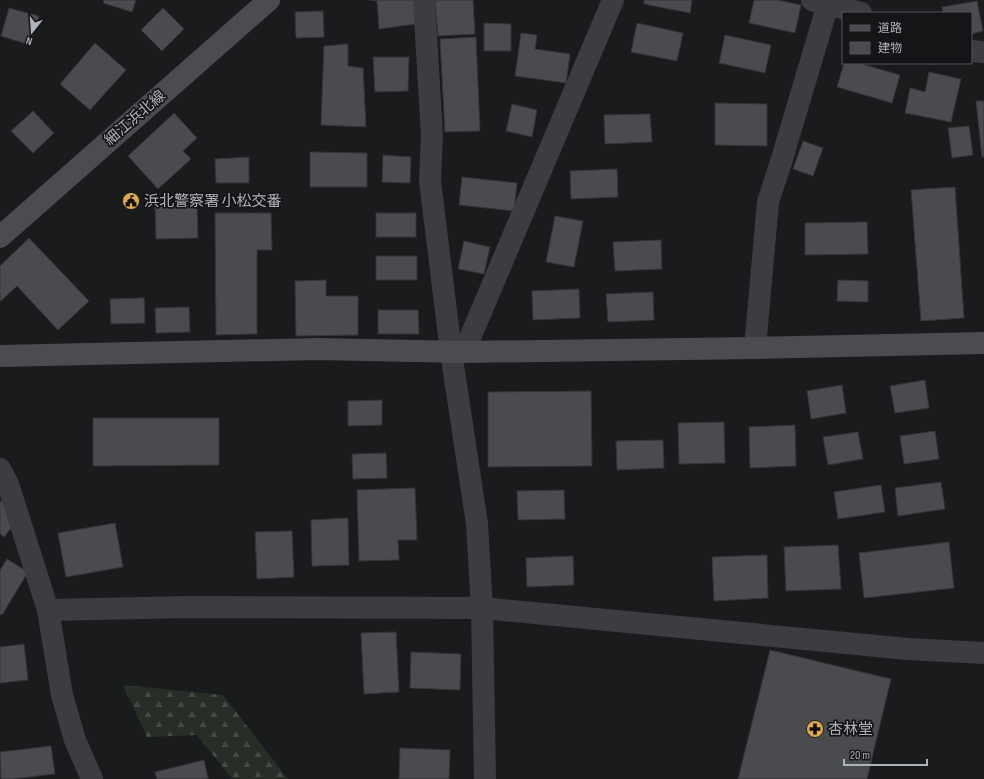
<svg xmlns="http://www.w3.org/2000/svg" width="984" height="779" font-family="'Sofia Sans Condensed','Noto Sans JP',sans-serif">
	<style>
		.forest { fill: url(#forest-firs) }
		.building { fill: #4a4b4e; stroke: #353538 }
		.lines { fill: none; stroke-linecap: round; stroke-linejoin: round }
		.street { stroke: #3c3d41; stroke-width: 22 }
		.secondary { stroke: #4a4c51; stroke-width: 22 }
		.labels { text-anchor: middle; dominant-baseline: central; stroke-width: 3.5; stroke-linejoin: round; paint-order: stroke }
		.street-label { font-size: 15px; fill: #afb2ba; stroke: #151517 }
		.poi-label { font-size: 15px; fill: #afb2ba; stroke: #151517; text-anchor: start }
	</style>
	<defs>
		<pattern id="forest-firs" width="22" height="20" patternUnits="userSpaceOnUse"><rect width="22" height="20" fill="#272e28"/><path d="M5 1l3.5 6h-7zM16 11l3.5 6h-7z" fill="#444a45"/></pattern>
	</defs>
	<rect width="100%" height="100%" fill="#1a1b1c"/>
	<polygon class="forest" points="123,685 223,695 288,779 232,779 197,735 147,737"/>
	<g class="building">
		<polygon points="104,0 136,0 132,12 103,3"/>
		<polygon points="369,0 414,0 415,24 379,29 377,1"/>
		<polygon points="435,0 473,0 475,34 438,36"/>
		<polygon points="644,0 692,0 690,13 644,4"/>
		<polygon points="754,0 778,0 801,5 795,33 749,23"/>
		<polygon points="977,1 983,31 971,34 971,13 943,13 942,7"/>
		<polygon points="9,8 39,16 30,45 1,36"/>
		<polygon points="163,8 184,29 162,51 141,30"/>
		<polygon points="323,11 324,37 296,38 295,12"/>
		<polygon points="484,23 511,24 511,51 484,51"/>
		<polygon points="637,23 683,33 677,61 631,52"/>
		<polygon points="521,33 537,35 535,49 570,54 566,83 515,76"/>
		<polygon points="725,35 771,45 765,73 719,63"/>
		<polygon points="476,37 480,131 445,132 440,39"/>
		<polygon points="95,43 126,70 90,110 60,84"/>
		<polygon points="348,44 348,66 363,68 366,127 321,125 324,46"/>
		<polygon points="373,57 409,57 408,91 375,92"/>
		<polygon points="844,63 858,63 900,75 892,103 837,87"/>
		<polygon points="929,72 961,79 951,122 905,113 910,88 925,92"/>
		<polygon points="976,101 984,101 984,157 982,157"/>
		<polygon points="715,103 767,104 767,146 715,145"/>
		<polygon points="512,104 537,110 532,137 506,131"/>
		<polygon points="33,111 54,133 33,153 11,131"/>
		<polygon points="174,113 197,138 183,151 191,159 158,189 128,156"/>
		<polygon points="650,114 652,142 605,144 604,115"/>
		<polygon points="969,126 973,155 952,158 948,128"/>
		<polygon points="803,141 823,148 813,176 793,169"/>
		<polygon points="310,152 367,153 367,187 310,187"/>
		<polygon points="383,155 411,157 410,183 382,182"/>
		<polygon points="249,157 249,183 216,183 215,159"/>
		<polygon points="617,169 618,197 571,199 570,171"/>
		<polygon points="462,177 517,183 514,211 459,205"/>
		<polygon points="955,187 964,318 921,321 911,190"/>
		<polygon points="197,205 198,238 156,239 155,206"/>
		<polygon points="215,213 271,213 272,250 257,250 257,334 216,335"/>
		<rect x="376" y="213" width="40" height="24"/>
		<polygon points="555,216 583,221 574,267 546,262"/>
		<polygon points="867,222 868,254 805,255 805,223"/>
		<polygon points="29,238 89,301 58,330 17,286 1,301 0,300 0,266"/>
		<polygon points="661,240 662,269 615,271 613,242"/>
		<polygon points="464,241 490,247 484,274 458,269"/>
		<rect x="376" y="256" width="41" height="24"/>
		<polygon points="326,280 326,296 358,296 358,335 296,336 295,281"/>
		<polygon points="838,280 868,281 868,302 837,301"/>
		<polygon points="579,289 580,318 533,320 532,291"/>
		<polygon points="653,292 654,320 608,322 606,294"/>
		<polygon points="144,298 145,323 111,324 110,299"/>
		<polygon points="189,307 190,332 156,333 155,308"/>
		<polygon points="378,310 418,310 419,334 378,334"/>
		<polygon points="925,380 929,408 895,413 890,386"/>
		<polygon points="842,385 846,413 811,419 807,391"/>
		<polygon points="591,391 592,466 488,467 488,392"/>
		<polygon points="382,400 382,425 348,426 348,401"/>
		<polygon points="93,418 219,418 219,465 93,466"/>
		<polygon points="724,422 725,463 679,464 678,423"/>
		<polygon points="795,425 796,466 750,468 749,427"/>
		<polygon points="935,431 939,459 904,464 900,436"/>
		<polygon points="858,432 863,459 828,465 823,437"/>
		<polygon points="663,440 664,468 617,470 616,441"/>
		<polygon points="386,453 387,478 353,479 352,454"/>
		<polygon points="941,482 945,509 898,516 895,488"/>
		<polygon points="881,485 885,512 838,519 834,492"/>
		<polygon points="415,488 417,540 398,540 399,560 359,561 357,490"/>
		<polygon points="564,490 565,519 518,520 517,491"/>
		<polygon points="0,501 4,502 13,526 4,537 0,534"/>
		<polygon points="348,518 349,565 312,566 311,520"/>
		<polygon points="115,523 123,567 66,577 58,533"/>
		<polygon points="292,531 294,577 257,579 255,532"/>
		<polygon points="949,542 954,588 864,598 859,553"/>
		<polygon points="838,545 841,589 786,591 784,547"/>
		<polygon points="767,555 768,598 714,601 712,557"/>
		<polygon points="573,556 574,585 527,587 526,558"/>
		<polygon points="7,559 28,572 2,615 0,614 0,570"/>
		<polygon points="396,632 399,692 364,694 361,633"/>
		<polygon points="24,644 28,680 0,683 0,647"/>
		<polygon points="770,650 891,679 867,779 738,779"/>
		<polygon points="411,652 461,654 460,690 410,688"/>
		<polygon points="51,746 55,774 12,779 1,779 0,752"/>
		<polygon points="400,748 450,750 449,779 399,779"/>
		<polygon points="204,760 208,779 157,779 155,772"/>
	</g>
	<g class="lines">
		<g class="street">
			<polyline points="424,0 432,136 430,181 451,352 477,524 482,608 485,779"/>
			<polyline points="812,0 861,13"/>
			<polyline points="971,51 984,52"/>
			<polyline points="755,348 768,202 781,162 828,4"/>
			<polyline points="464,352 613,0"/>
			<polyline points="0,469 8,484 48,610 62,695 75,740 92,779"/>
			<polyline points="48,610 189,607 482,608 908,649 984,653"/>
		</g>
		<g class="secondary">
			<polyline points="0,237 269,0"/>
			<polyline points="0,356 317,349 464,352 755,348 984,343"/>
		</g>
	</g>
	<defs>
		<g id="civic-disc" transform="scale(0.9)"><circle r="9.5" fill="#ddaa51" stroke="#151517"/><path d="M-.6-6.5H3V-4.5H.6V-3L4-1V1h2V6H-6V1h2V-1L-.6-3ZM-1.2 2.5V6h2.4V2.5Z" fill="#111"/></g>
		<g id="pharmacy-disc" transform="scale(0.9)"><circle r="9.5" fill="#ddaa51" stroke="#151517"/><path d="M-2-6h4v4h4v4h-4v4h-4v-4h-4v-4h4Z" fill="#111"/></g>
	</defs>
	<g fill-rule="evenodd">
		<use href="#civic-disc" x="131" y="201"/>
		<use href="#pharmacy-disc" x="815" y="729"/>
	</g>
	<g class="labels">
		<g class="street-label">
			<text transform="translate(135 118) rotate(-41)">細江浜北線</text>
		</g>
		<g class="poi-label">
			<text x="144" y="201">浜北警察署 小松交番</text>
			<text x="828" y="729">杏林堂</text>
		</g>
	</g>
	<rect x="842" y="12" width="130" height="52" fill="#151517" stroke="#535458"/>
	<rect x="850" y="25" width="20" height="6" fill="#4a4c51" stroke="#535458"/>
	<text x="878" y="32" font-size="12" fill="#afb2ba">道路</text>
	<rect x="850" y="42" width="20" height="12" fill="#4a4b4e" stroke="#535458"/>
	<text x="878" y="52" font-size="12" fill="#afb2ba">建物</text>
	<g transform="translate(32 32) rotate(197)" stroke="#151517" stroke-width="3" paint-order="stroke">
	<path d="M0-3L7 15L0 10L-7 15Z" fill="#afb2ba"/>
	<text y="-6" font-size="11" font-weight="bold" text-anchor="middle" fill="#afb2ba">N</text>
	</g>
	<path d="M844 759v6h83v-6" fill="none" stroke="#afb2ba" stroke-width="2"/>
	<text x="850" y="759" font-size="12" fill="#afb2ba" stroke="#151517" stroke-width="3" paint-order="stroke">20 m</text>
</svg>
